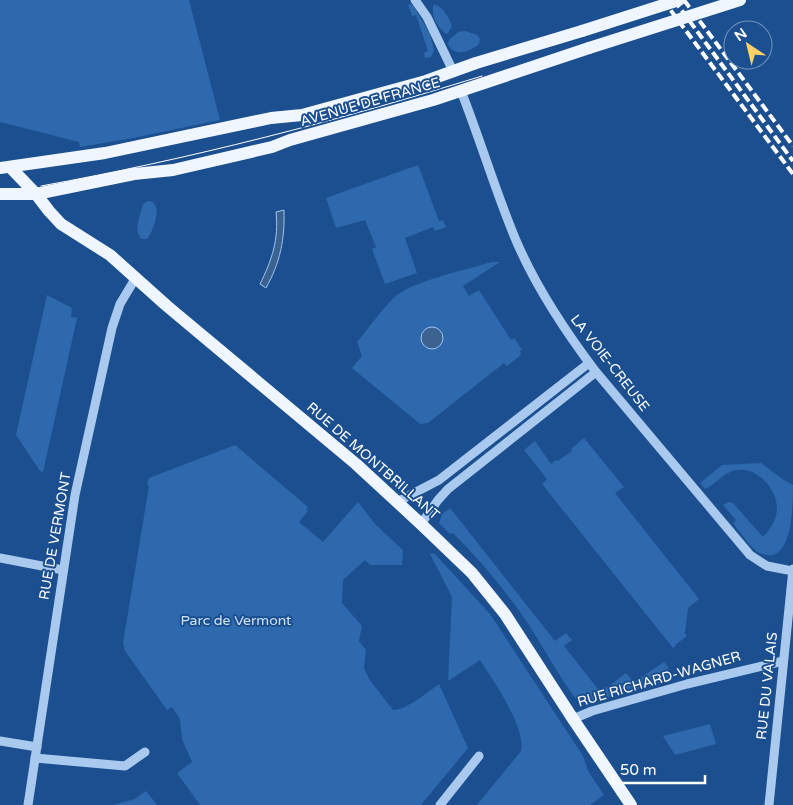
<svg xmlns="http://www.w3.org/2000/svg" width="793" height="805" font-family="'Varela Round',sans-serif">
	<style>
		.green { fill: #2e69ad }
		.water { fill: #3c6290; stroke: #9cc4f0 }
		.lines { fill: none; stroke-linecap: round; stroke-linejoin: round }
		.minor { stroke: #a9c9ee; stroke-width: 9 }
		.major { stroke: #f0f6ff; stroke-width: 12 }
		.tram { stroke: #fff; stroke-width: 1 }
		.rail { stroke: #fff; stroke-width: 4; stroke-dasharray: 9 4; stroke-linecap: butt }
		.major-bridge { stroke: #f0f6ff; stroke-width: 12 }
		.labels { text-anchor: middle; dominant-baseline: central; stroke-width: 4; stroke-linejoin: round; paint-order: stroke }
		.street-label { font-size: 14px; fill: #fff; stroke: #1b4f8f }
		.park-label { font-size: 14px; fill: #cfe3fa; stroke: #1b4f8f }
	</style>
	<rect width="100%" height="100%" fill="#1b4f8f"/>
	<g class="green">
		<polygon points="0,0 189,0 220,120 133,138 80,147 79,142 0,122"/>
		<polygon points="408,4 413,5 430,34 434,50 431,57 425,58 424,53 428,51 416,15 412,16"/>
		<path d="M434,4C444,8 448,16 452,26L448,33L446,34C437,27 430,14 434,4Z"/>
		<path d="M465,31L477,35L480,39L479,44C469,52 456,57 448,45L449,40L458,32Z"/>
		<polygon points="418,165 439,221 443,220 446,227 435,231 433,227 405,238 417,273 385,284 372,249 376,247 365,220 336,228 326,198"/>
		<path d="M148,201C164,201 154,231 147,239H142C132,231 141,214 143,204Z"/>
		<path d="M492,262H500L463,286L469,296L479,290L511,340L514,338L522,350L520,351L521,355L507,366L504,363L428,423L420,424L352,368L362,356L357,342C368,329 385,305 397,295C415,281 468,269 492,262Z"/>
		<polygon points="47,295 72,308 71,317 77,318 43,472 40,471 16,435"/>
		<polygon points="584,438 624,487 615,493 699,599 688,608 685,633 687,636 675,645 676,646 673,648 542,484 547,479 524,450 535,441 551,464 556,460 558,461 572,451 571,449"/>
		<path d="M235,445L308,507L306,509L308,511L299,522L323,542L358,502L376,525L403,550L402,565H370L365,560L343,580L342,603L362,626L359,641L366,650L364,668L369,679L393,710C405,711 429,691 439,684L468,748L421,805H200L177,773L192,762L182,739L180,719L172,707L167,710L125,651L123,643L149,486L147,485L149,478Z"/>
		<path d="M761,463L784,480L793,485C793,502 793,549 773,555C767,556 760,554 755,550C747,542 740,532 733,523L736,520L723,505L729,502L733,503L763,537C781,519 782,498 763,479C755,473 749,469 738,470C724,471 717,484 705,489L700,483L722,465Z"/>
		<path d="M450,508L555,641L566,633L572,640L564,646L598,689L608,687L626,673L633,681L634,680L636,681L664,662L668,667L670,675L667,681L583,704L579,703C557,675 541,641 520,612C500,584 477,557 453,533L450,534L439,523L442,514Z"/>
		<path d="M434,553L490,614L583,756L588,771L604,795L590,805H477L521,751C526,727 493,680 480,660L448,681L452,597L430,554Z"/>
		<polygon points="710,724 716,744 675,755 663,736"/>
		<polygon points="146,791 157,805 113,805 135,799"/>
	</g>
	<g class="water">
		<path d="M284,210C285,239 280,263 266,288L260,284C272,260 279,239 276,212Z"/>
		<circle cx="432" cy="338" r="11"/>
	</g>
	<g class="lines">
		<g class="minor">
			<polyline points="415,0 427,17 453,71"/>
			<path d="M461,91C480,139 495,190 515,238C535,286 565,331 596,372L750,555L767,566L793,571"/>
			<polyline points="397,502 439,480 589,363"/>
			<polyline points="421,524 438,500 448,489 596,372"/>
			<polyline points="0,558 63,570"/>
			<polyline points="573,719 592,711 687,684 783,661"/>
			<polyline points="0,741 37,747"/>
			<polyline points="35,758 125,766 145,752"/>
			<polyline points="28,805 75,495 112,328 120,304 135,279"/>
			<polyline points="440,805 479,756"/>
			<polyline points="769,805 793,569"/>
		</g>
		<g class="major">
			<polyline points="0,168 105,153 271,118 302,115 426,81 476,63 582,31"/>
			<polyline points="11,168 36,194 49,211 61,224 110,255 167,306 356,464 421,524 472,573 505,614 573,719 631,805"/>
			<polyline points="0,194 36,194 134,174 173,170 272,147 290,140 433,100 589,48"/>
		</g>
		<path class="tram" d="M41,186C190,159 337,121 482,76"/>
		<g class="rail">
			<polyline points="663,0 793,174"/>
			<polyline points="674,0 793,161"/>
			<polyline points="684,0 793,146"/>
		</g>
		<g class="major-bridge">
			<polyline points="582,31 679,0"/>
			<polyline points="589,48 740,0"/>
		</g>
	</g>
	<g class="labels">
		<g class="street-label">
			<text transform="translate(370 102) rotate(-16)">AVENUE DE FRANCE</text>
			<text transform="translate(610 363) rotate(52)">LA VOIE-CREUSE</text>
			<text transform="translate(373 461) rotate(41)">RUE DE MONTBRILLANT</text>
			<text transform="translate(55 536) rotate(-80)">RUE DE VERMONT</text>
			<text transform="translate(659 679) rotate(-16)">RUE RICHARD-WAGNER</text>
			<text transform="translate(767 686) rotate(-84)">RUE DU VALAIS</text>
		</g>
		<g class="park-label">
			<text x="236" y="620">Parc de Vermont</text>
		</g>
	</g>
	<g transform="translate(748 45) rotate(325)"><circle r="24" fill="#1b4f8f" stroke="#7695bc"/>
	<path d="M0-4L9 19L0 12L-9 19Z" fill="#ffd166"/>
	<text y="-8" font-size="14" font-weight="bold" text-anchor="middle" fill="#ffffff">N</text>
	</g>
	<path d="M613 775v8h92v-8" fill="none" stroke="#ffffff" stroke-width="2.5"/>
	<text x="620" y="775" font-size="15" fill="#ffffff" stroke="#1b4f8f" stroke-width="4" paint-order="stroke">50 m</text>
</svg>
